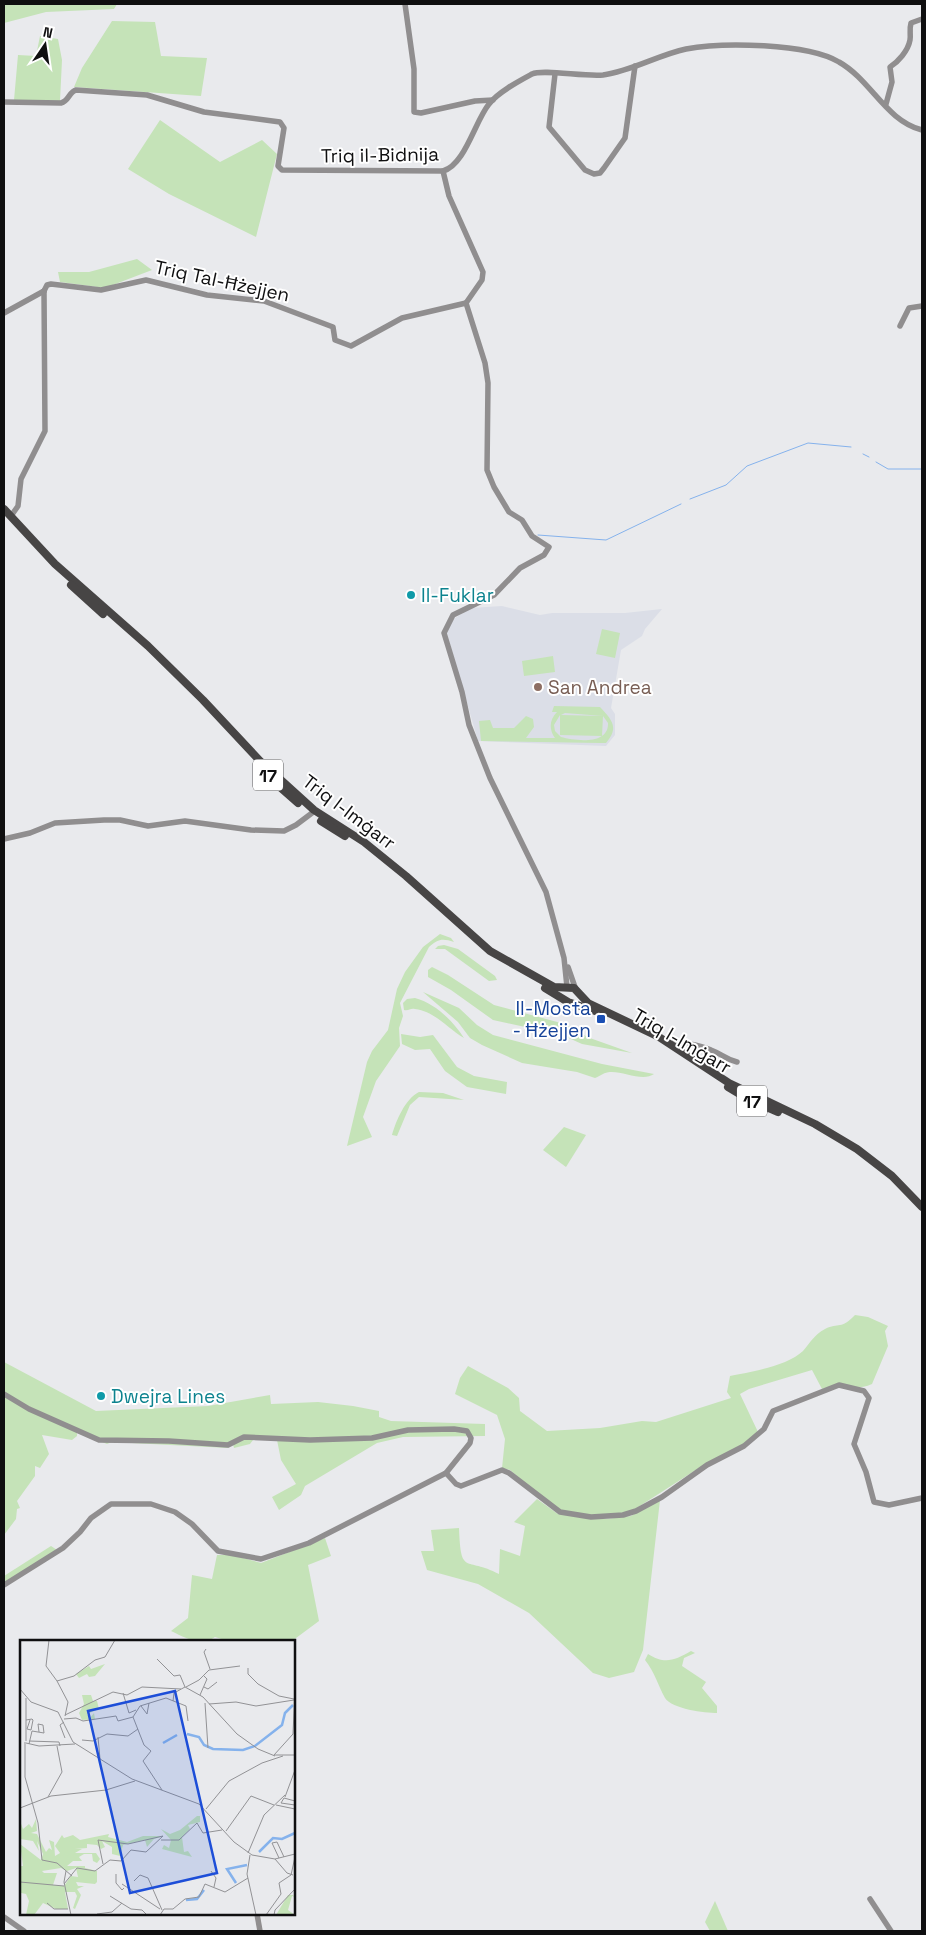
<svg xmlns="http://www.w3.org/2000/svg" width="926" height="1935" font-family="'Space Grotesk',sans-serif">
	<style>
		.built { fill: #dbdee7 }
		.green { fill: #c5e3b8; fill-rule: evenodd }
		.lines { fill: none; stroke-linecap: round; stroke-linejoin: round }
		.stream { stroke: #85b2ec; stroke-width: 1 }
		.minor { stroke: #908e8f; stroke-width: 5.5 }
		.major { stroke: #474545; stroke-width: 8 }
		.culture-dot { fill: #0f9aa8; stroke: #fff; stroke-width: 2 }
		.education-dot { fill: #8d6e63; stroke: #fff; stroke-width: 2 }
		.transit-dot { fill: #1a4fb4; stroke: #fff; stroke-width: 2 }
		.labels { text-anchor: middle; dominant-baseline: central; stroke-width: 4; stroke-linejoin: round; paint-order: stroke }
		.shield { fill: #fff; stroke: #575758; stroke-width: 1 }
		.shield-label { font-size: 18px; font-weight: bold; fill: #0f0f10 }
		.street-label { font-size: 19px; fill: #0f0f10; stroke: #fff }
		.culture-label { font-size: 19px; fill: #0d838f; stroke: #fff; text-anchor: start }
		.education-label { font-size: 19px; fill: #785e54; stroke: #fff; text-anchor: start }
		.transit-label { font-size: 19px; fill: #164399; stroke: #fff; text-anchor: end }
		.inset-river { fill: none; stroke: #85b2ec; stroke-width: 2.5 }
		.inset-road { fill: none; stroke: #929295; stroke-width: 1 }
		.view { fill: #1d4ed8; fill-opacity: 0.15; stroke: #1d4ed8; stroke-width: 2.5 }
		.inset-edge { fill: none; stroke: #0f0f10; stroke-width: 2.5 }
	</style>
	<rect width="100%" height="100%" fill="#e9eaed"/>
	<polygon class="built" points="502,606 540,615 552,613 625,613 662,609 645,629 642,636 621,650 611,708 615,714 615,735 606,746 478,741 446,630 455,618 471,608"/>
	<g class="green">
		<polygon points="4,4 117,4 114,9 46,12 4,23"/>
		<polygon points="112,21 155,22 161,56 207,58 201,96 74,87 82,68"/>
		<polygon points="40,36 58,39 62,60 60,101 14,100 18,55 36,56"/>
		<polygon points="160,120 220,162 262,140 277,154 256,237 169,194 128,169"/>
		<polygon points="137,259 152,270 105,288 60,282 58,272 89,272"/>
		<polygon points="602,629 620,633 615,658 596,654"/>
		<polygon points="553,656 555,672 524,676 522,661"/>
		<path d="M554,706L600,707C611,719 620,727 606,743H600L481,741L479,721L490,720L493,728H514L526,716L533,719L534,727L526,738H555C549,730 549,720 557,712H552ZM565,713L603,716L608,723C609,745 576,741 561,737L555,731L554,725L560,715V735L602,736L603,716L561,715Z"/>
		<path d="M440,934L451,938L454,942C442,938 438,939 429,947L400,1003L403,1016L399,1028L400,1046L376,1081L363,1117L372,1137L347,1146L367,1062L372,1051L388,1030L397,989L405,972L423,947Z"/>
		<polygon points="444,945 458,949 495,976 497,980 489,981 445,949 435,949 438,946"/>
		<polygon points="432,967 448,975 494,1005 561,1023 578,1030 587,1037 632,1053 582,1044 562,1035 493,1020 451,990 428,977 428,970"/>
		<path d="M423,992L459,1008L477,1025L493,1035L602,1064L654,1074C643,1082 623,1071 610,1072C605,1072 600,1076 595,1078L577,1072L522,1063L482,1045L470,1038L458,1022Z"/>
		<path d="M415,998C436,1004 452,1020 464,1038C447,1028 436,1012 415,1009C410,1008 409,1011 404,1010L403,1003L407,999Z"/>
		<polygon points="401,1034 420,1037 433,1035 457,1067 474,1076 507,1082 506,1094 467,1087 445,1071 430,1049 415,1050 402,1044"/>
		<path d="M419,1092L443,1093L464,1100L419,1097L410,1105L397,1136L392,1135C396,1121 405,1099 419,1092Z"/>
		<polygon points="564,1127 586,1135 566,1167 543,1150"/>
		<path d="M855,1315L868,1317L888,1326L885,1331L888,1346L872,1384C856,1392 838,1383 822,1389L812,1370L749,1389L740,1394L758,1432L743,1447L702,1466L632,1511L610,1516H592L555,1509L510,1470L502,1468L505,1439L497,1415L455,1394L460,1378L468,1366L508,1388L519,1398L520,1411L547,1431L600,1428L642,1421L656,1422L731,1398L727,1392L730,1376C751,1372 787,1366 803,1351C810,1343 814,1335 825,1329C839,1322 841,1330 855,1315Z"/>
		<polygon points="4,1362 96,1411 208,1406 270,1395 271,1404 318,1402 353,1406 379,1411 379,1417 391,1421 485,1424 485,1436 403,1437 377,1443 305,1486 301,1495 279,1510 272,1497 296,1484 281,1460 277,1440 253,1440 250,1444 234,1448 233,1444 228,1448 112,1442 107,1444 77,1432 77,1436 72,1440 42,1435 49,1454 40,1468 35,1466 35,1476 17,1501 20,1508 17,1509 16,1519 4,1535"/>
		<path d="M537,1499L558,1514L606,1519L631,1516L660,1500L643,1650L634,1672L609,1678L593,1673L529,1613L478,1584L427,1570L421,1551H434L431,1530L459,1528C461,1577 465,1556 499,1574L500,1549L520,1556L525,1526L514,1522Z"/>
		<path d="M325,1538L331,1556L308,1565L319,1621L292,1641H228L215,1637C201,1647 186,1638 171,1631L188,1618L192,1575L212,1579L217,1555H232L261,1563Z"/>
		<polygon points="51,1546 57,1550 4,1583 4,1576"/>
		<path d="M691,1651L695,1653L684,1658L682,1666L706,1682L702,1688L717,1706V1713C705,1713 672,1709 665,1698C658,1685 655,1673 645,1660L648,1654C665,1665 675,1660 691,1651Z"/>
		<polygon points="715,1901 728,1931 710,1931 705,1922"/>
	</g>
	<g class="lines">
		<g class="stream">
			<polyline points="863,454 869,457"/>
			<polyline points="876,462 888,469 922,469"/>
			<polyline points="690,499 726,485 747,466 808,443 851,447"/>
			<polyline points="538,535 606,540 681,504"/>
		</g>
		<g class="minor">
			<polyline points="405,4 414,69 414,112 421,113 475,101 493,100"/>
			<polyline points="555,74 549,127 585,170 594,174 600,173 604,168 625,138 635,66"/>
			<path d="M4,102L61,103C69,101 69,92 76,90L147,95L204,112L280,122L284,128L278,166L282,170L443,171C465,165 475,121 489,104C498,92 519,81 532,74C543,69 585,77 603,75C632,71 658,55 686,49C722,42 807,43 839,62C871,80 886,121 922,130"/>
			<path d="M886,104L892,82L890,67C898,62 908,51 910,40C911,34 909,30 911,23L922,19"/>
			<polyline points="443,171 449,196 483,272 482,280 466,303"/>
			<polyline points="44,291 47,285 51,284 101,290 146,280 207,295 264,301 333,327 335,340 351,346 402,318 466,303"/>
			<polyline points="466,303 485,363 488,383 487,470 494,487 509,512 522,520 532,536 549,547 544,555 520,568 494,595 453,615 444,633 462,692 469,725 490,778 546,892 564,958 567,987"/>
			<polyline points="4,313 44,291"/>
			<polyline points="900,326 909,308 922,306"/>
			<polyline points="11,516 18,506 21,479 45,431 44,291"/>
			<polyline points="4,839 30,833 55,823 104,820 120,820 148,826 185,821 251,830 284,831 296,825 312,813"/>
			<polyline points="568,967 576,990"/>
			<path d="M672,1045L675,1041C687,1044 700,1045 711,1050C722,1054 725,1059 737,1062"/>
			<polyline points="4,1394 29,1409 99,1440 169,1441 228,1445 244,1437 310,1440 372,1438 408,1430 454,1429 467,1431 471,1438 470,1443 446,1473 309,1543 261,1559 218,1551 192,1524 175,1512 151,1504 111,1504 91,1518 80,1532 63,1548 4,1585"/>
			<polyline points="446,1473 456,1484 461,1486 502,1470 509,1473 560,1512 591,1517 623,1515 636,1511 662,1497 707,1465 744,1446 764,1429 773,1411 839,1385 864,1391 869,1398 854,1444 866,1472 874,1502 889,1505 922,1498"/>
			<polyline points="870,1899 891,1931"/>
			<polyline points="257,1914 260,1931"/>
			<polyline points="4,1917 24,1931"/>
		</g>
		<g class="major">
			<polyline points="4,509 55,564 148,646 203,700 260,761 314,810 364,842 406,876 490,951 554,987 574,988 588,1003 659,1037 729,1083 815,1124 857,1149 892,1176 922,1207"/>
			<polyline points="71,585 103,614"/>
			<polyline points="273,781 298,803"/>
			<polyline points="321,821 345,836"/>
			<polyline points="545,988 568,1002 595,1011"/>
			<polyline points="728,1087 748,1099 778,1112"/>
		</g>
	</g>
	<g class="culture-dot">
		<circle cx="411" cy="595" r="5"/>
		<circle cx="101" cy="1396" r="5"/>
	</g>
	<circle class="education-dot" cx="538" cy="687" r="5"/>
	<rect class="transit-dot" x="596" y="1014" width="10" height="10" rx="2.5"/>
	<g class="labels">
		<g class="shield">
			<rect x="253" y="759.5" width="30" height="31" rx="4"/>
			<rect x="737" y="1085.5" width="30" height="31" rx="4"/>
		</g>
		<g class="shield-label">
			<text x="268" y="775">17</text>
			<text x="752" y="1101">17</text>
		</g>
		<g class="street-label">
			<text transform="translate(380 155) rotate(-1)">Triq il-Bidnija</text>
			<text transform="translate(222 281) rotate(12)">Triq Tal-Ħżejjen</text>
			<text transform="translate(349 812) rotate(37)">Triq l-Imġarr</text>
			<text transform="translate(682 1041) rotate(30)">Triq l-Imġarr</text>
		</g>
		<g class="culture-label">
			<text x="421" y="595">Il-Fuklar</text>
			<text x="111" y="1396">Dwejra Lines</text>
		</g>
		<g class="education-label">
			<text x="548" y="687">San Andrea</text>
		</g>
		<g class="transit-label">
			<text x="591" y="1008">Il-Mosta<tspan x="591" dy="22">- Ħżejjen</tspan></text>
		</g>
	</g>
	<g transform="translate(20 1640)">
		<rect width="275" height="275" fill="#e9eaed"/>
		<path d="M85,24L75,36L69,37L67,34L59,38L56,34L69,26L71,29ZM62,55H71L73,61H77L79,69L67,74L70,78L74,73L75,79L62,80L59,73L64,64ZM177,176H180V182L168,185L170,189L162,197L164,212L168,211L172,217L142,209L144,205L149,208L151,200L141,189L150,194L160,190ZM16,179L17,191L11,193L17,194L26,212L29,208L32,210L29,200L34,202L35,216L40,213L35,206L42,195L44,198L53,195L60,200L89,194L88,197L107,202L123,196H144L134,199L127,207L125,200L103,205L100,216L92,214V207L82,201L85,207L81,209L77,205L67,204V208L55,209H62L55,213H76L80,219L77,223L73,221L72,214H64L59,217L62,221H53L47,226H65V228L77,231V242L75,244L56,242L58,246H64L57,249L61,255L55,269L53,268L57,256L55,252H45L48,269H36L23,263L14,275H6L9,261L6,254L1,253L0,226H3L0,204L21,220L23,214L17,201L19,211L13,201L0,199V181L3,189L9,184L12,188ZM41,228L47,231L56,228L58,237L51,236L44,246L33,245L37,233H24L22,231ZM268,255H273L275,257L272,256L268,270L275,275H256Z" fill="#c5e3b8" fill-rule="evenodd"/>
		<path class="inset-river" d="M167,94L179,97L184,105L193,109L223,110L235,106L262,85L265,73L273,65M143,103L157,95M239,212L253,198L262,199L275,193M216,243L207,229L227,225M166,260L177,259L184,250"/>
		<path class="inset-road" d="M29,0L26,26L37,41M186,9L184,12L190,29M137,19L154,36L160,35L165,47M228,28V34L238,44L259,56L274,59M37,41L54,36L75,20L85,17L95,0M37,41L48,62L45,76M165,47L183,57L217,94L238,109L255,116M166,47L179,40L189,30L220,26M184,47L188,49L197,42M0,49L11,62L38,72L53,102L112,139L179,164L214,202L232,215M103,53L109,73L116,70M180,55L187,39L184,36M6,58V101M153,61L154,53L165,47M185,63L188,108M189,64L216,62L236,66L274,60M121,66L127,74L129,63M45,75L93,52L107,55L122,47L161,49M113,77L124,105L131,111L123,121L142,150M44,79L56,78L63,81L96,76L98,81L113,77L120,66L146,58L166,66L168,81M6,80L12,79L13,80L11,90L7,89L10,80M44,82L40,85L45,98M78,97L80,119M62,100L73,101L87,94L108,96L118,89M9,101L39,102L40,106M5,102V137L18,183L22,220L37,223L52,236M6,103L19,106L55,104M9,104L12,91L24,93L23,85L18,84L19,92M254,115L273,94L275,49M254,115H275M231,156L254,165M28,157L42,132L37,106M265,157L275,130M275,161L264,158L261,163L275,165M256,165L275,169M0,168L31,156L86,150L115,141M186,169L209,141L242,123L263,116M206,191L231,156M141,200H159L177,183L183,193L202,190M228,213L244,175L265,155M230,215L227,234L236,275M232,215L255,219L275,214M259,218L252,203L257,202L264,217M255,219L267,233L273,235M83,224L78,200L108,204L143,196M46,231L44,242L51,275M191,231L196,238L194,247M96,234V243L102,250L104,248M114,241L120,235L128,238L142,270M0,242L44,246M44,244L57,228L75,231L90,220L101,221L111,210L126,212L143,196M102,244L140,269M90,256L111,269L122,270L127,275M27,263L34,269H48M77,274L92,272L102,263M140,275L144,269H153L165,259L179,257L185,244L205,252L228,238M246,275L261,254L259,243L271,235L275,217M254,275L255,270L275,249"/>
		<path class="view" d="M155,51L197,233L110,253L68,71Z"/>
		<rect width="275" height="275" class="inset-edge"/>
	</g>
	<rect width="926" height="1935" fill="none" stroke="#0f0f10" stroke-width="10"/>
	<g transform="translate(45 45) rotate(13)" stroke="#ffffff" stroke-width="4" paint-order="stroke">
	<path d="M0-4L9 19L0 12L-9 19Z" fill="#0f0f10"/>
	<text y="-8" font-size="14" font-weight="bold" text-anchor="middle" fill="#0f0f10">N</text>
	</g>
</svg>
